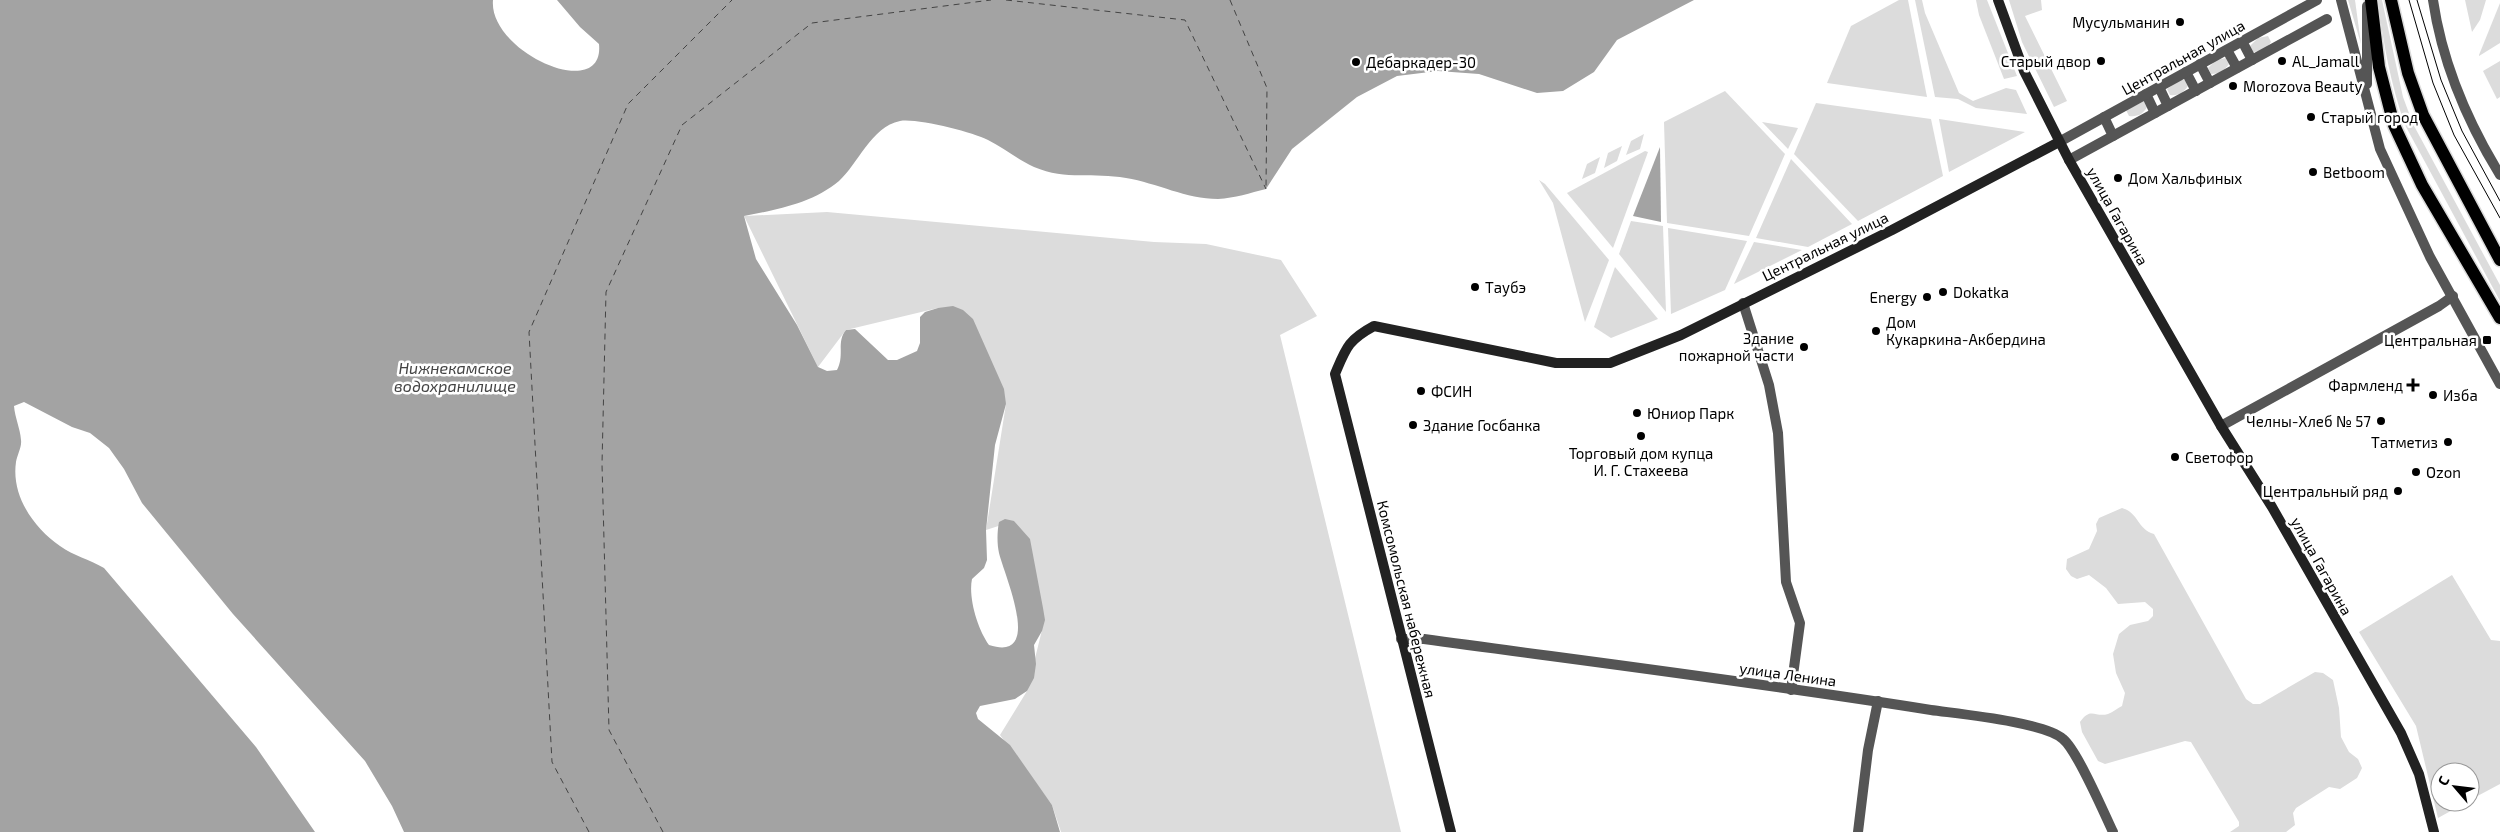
<svg xmlns="http://www.w3.org/2000/svg" width="2500" height="832" font-family="'Exo 2',sans-serif">
	<style>
		.green { fill: #dcdcdc }
		.water { fill: #a3a3a3 }
		.lines { fill: none; stroke-linecap: round; stroke-linejoin: round }
		.ferry { stroke: #444; stroke-width: 1; stroke-dasharray: 6 5; stroke-linecap: butt }
		.primary-casing { stroke: #dbdbdb; stroke-width: 15 }
		.street { stroke: #555; stroke-width: 10 }
		.secondary { stroke: #222; stroke-width: 10 }
		.primary { stroke: #000; stroke-width: 12 }
		.tram { stroke: #000; stroke-width: 1 }
		.poi-dot { fill: #000; stroke: #fff; stroke-width: 2 }
		.labels { text-anchor: middle; dominant-baseline: central; stroke-width: 5; stroke-linejoin: round; paint-order: stroke }
		.poi-label { font-size: 15px; fill: #000; stroke: #fff; text-anchor: start }
		.street-label { font-size: 15px; fill: #000; stroke: #fff }
		.water-label { font-size: 16px; font-style: italic; fill: #444; stroke: #fff }
	</style>
	<rect width="100%" height="100%" fill="#fff"/>
	<g class="green">
		<polygon points="1899,0 1908,0 1927,97 1827,83 1851,26"/>
		<polygon points="1915,0 1922,0 1925,13 1959,93 1973,101 2006,88 2016,90 2027,114 1976,108 1958,99 1935,97"/>
		<polygon points="1976,0 1987,0 2017,76 2004,79 1979,15"/>
		<polygon points="2009,0 2041,0 2042,10 2025,16 2067,101 2054,107 2022,42"/>
		<polygon points="2348,0 2355,0 2361,44"/>
		<path d="M2378,0H2382L2403,97L2413,124L2500,285V301L2405,125C2391,85 2383,43 2378,0Z"/>
		<polygon points="2465,0 2486,0 2480,20 2472,32"/>
		<polygon points="2500,3 2500,43 2479,56 2479,55"/>
		<path d="M2268,36L2271,42C2267,48 2260,52 2253,52L2250,46L2258,38Z"/>
		<path d="M2226,58L2229,64C2224,71 2219,74 2211,74L2208,68L2216,60Z"/>
		<polygon points="2500,61 2500,97 2497,99 2483,71"/>
		<path d="M2180,80H2185L2188,86C2183,93 2178,96 2170,95L2167,89Z"/>
		<polygon points="1725,91 1785,154 1749,236 1667,223 1664,122"/>
		<path d="M2144,101L2147,107C2143,114 2138,117 2129,116L2126,110Z"/>
		<polygon points="1816,103 1931,119 1943,176 1858,221 1794,154"/>
		<polygon points="1939,119 2025,132 1949,172"/>
		<polygon points="1762,122 1798,128 1788,149"/>
		<polygon points="1644,134 1640,149 1626,155 1631,141"/>
		<polygon points="1622,146 1617,161 1604,168 1608,153"/>
		<polygon points="1645,151 1648,152 1613,248 1567,193"/>
		<polygon points="1600,157 1595,173 1582,179 1587,164"/>
		<polygon points="1791,159 1852,224 1808,247 1756,238"/>
		<polygon points="1539,180 1545,184 1609,260 1585,322 1553,203"/>
		<polygon points="827,212 1154,242 1206,244 1281,260 1317,316 1280,335 1401,832 1061,832 1052,805 1000,735 1027,691 1042,630 1014,521 986,530 1006,404 938,308 846,330 818,367 744,216"/>
		<polygon points="1631,221 1663,226 1666,312 1619,254"/>
		<polygon points="1668,228 1747,241 1725,290 1671,314"/>
		<polygon points="1754,242 1802,250 1734,284"/>
		<polygon points="1615,267 1658,319 1611,338 1594,327"/>
		<path d="M2122,508C2139,513 2137,529 2154,534L2246,699L2253,704H2260L2315,672L2323,673L2333,680L2339,708L2341,737L2349,752L2358,759L2362,768L2357,778L2340,789L2329,787L2296,808L2293,813L2295,825L2286,832H2230L2239,826V822L2191,742L2185,741L2105,764L2098,761L2082,732L2080,722C2091,706 2095,718 2108,714C2113,712 2118,708 2122,706L2125,693L2116,673L2113,654L2119,634L2130,625L2148,621L2153,616V609L2145,602L2118,604L2106,588L2089,575L2077,579L2071,576L2066,569L2067,559L2089,549L2097,531L2096,524L2099,518Z"/>
		<polygon points="2452,575 2491,640 2500,641 2500,784 2470,800 2470,772 2440,772 2440,802 2467,802 2438,818 2416,726 2359,632"/>
	</g>
	<g class="water">
		<path d="M0,0H493C488,52 605,104 599,44L580,27L557,0H1694L1617,40L1594,72L1563,91L1537,93L1479,74L1438,71L1397,76L1357,97L1292,149L1266,189C1250,193 1235,198 1218,199C1186,199 1157,183 1126,178C1093,172 1067,181 1034,167C1018,160 1004,148 988,140C972,132 917,118 900,121C871,127 858,164 839,181C813,203 776,210 744,216L756,259L797,325L818,367L827,371L837,370C845,355 836,342 846,330L855,329L888,360H897L917,351L920,343V317L925,312L938,308L953,306L963,310L973,319L1004,389L1006,404L995,445L986,530L987,560L984,568L972,579C968,598 978,630 989,645C1044,663 1005,577 999,553C997,544 997,532 999,522L1005,519L1014,521L1030,539L1043,608L1045,620L1042,631L1034,645L1036,664L1034,678L1027,691L1015,699L980,706L976,713L978,719L1010,745L1052,805L1060,832H404L392,806L365,761L233,614L142,503L124,469L109,448L90,433L72,427L24,402L14,406C15,418 20,428 21,440C22,447 17,455 16,462C11,496 34,528 60,546C74,556 89,559 104,568L256,747L315,832H0Z"/>
		<polygon points="1660,147 1661,222 1633,216"/>
	</g>
	<g class="lines">
		<g class="ferry">
			<polyline points="1006,0 1185,20 1266,189"/>
			<polyline points="1230,0 1267,88 1266,188"/>
			<polyline points="589,832 552,762 529,332 628,104 732,0"/>
			<polyline points="663,832 609,730 602,464 606,292 682,125 812,23 991,0"/>
		</g>
		<g class="primary-casing">
			<g id="primary">
				<polyline points="2371,0 2379,67 2394,125 2422,185 2500,318"/>
				<polyline points="2391,0 2408,73 2423,115 2500,260"/>
			</g>
		</g>
		<g class="street">
			<polyline points="2341,0 2380,149 2430,257 2500,384"/>
			<path d="M2433,0C2442,62 2467,121 2500,175"/>
			<polyline points="2367,6 2367,84"/>
			<polyline points="2242,41 2252,60"/>
			<polyline points="2227,50 2237,68"/>
			<polyline points="2200,64 2210,83"/>
			<polyline points="2186,72 2196,91"/>
			<polyline points="2159,87 2168,106"/>
			<polyline points="2146,94 2155,113"/>
			<polyline points="2104,117 2113,136"/>
			<polyline points="2059,142 2317,0"/>
			<polyline points="2069,160 2327,19"/>
			<polyline points="1743,303 1769,385 1778,433 1786,582 1800,623 1791,690"/>
			<polyline points="2221,426 2439,306 2453,296"/>
			<path d="M1401,639H1424C1593,662 1762,683 1931,710C1959,714 2044,722 2063,739C2077,750 2104,813 2113,832"/>
			<polyline points="1858,832 1868,750 1878,701"/>
		</g>
		<g class="secondary">
			<polyline points="1998,0 2024,71 2069,160 2221,426 2272,507 2401,733 2419,774 2434,832"/>
			<path d="M1451,832L1335,374C1346,348 1348,340 1374,326L1556,363H1610L1681,335L1892,230L2059,142"/>
		</g>
		<use href="#primary" class="primary"/>
		<g class="tram">
			<polyline points="2409,0 2433,83 2454,135 2500,218"/>
			<polyline points="2417,0 2441,80 2462,131 2500,201"/>
		</g>
	</g>
	<g class="poi-dot">
		<circle cx="2180" cy="22" r="5"/>
		<circle cx="2101" cy="61" r="5"/>
		<circle cx="2282" cy="61" r="5"/>
		<circle cx="1356" cy="62" r="5"/>
		<circle cx="2233" cy="86" r="5"/>
		<circle cx="2311" cy="117" r="5"/>
		<circle cx="2313" cy="172" r="5"/>
		<circle cx="2118" cy="178" r="5"/>
		<circle cx="1475" cy="287" r="5"/>
		<circle cx="1943" cy="292" r="5"/>
		<circle cx="1927" cy="297" r="5"/>
		<circle cx="1876" cy="331" r="5"/>
		<rect x="2482" y="335" width="10" height="10" rx="2.5"/>
		<circle cx="1804" cy="347" r="5"/>
		<path d="M2410.5 377.5h5v5h5v5h-5v5h-5v-5h-5v-5h5z"/>
		<circle cx="1421" cy="391" r="5"/>
		<circle cx="2433" cy="395" r="5"/>
		<circle cx="1637" cy="413" r="5"/>
		<circle cx="2381" cy="421" r="5"/>
		<circle cx="1413" cy="425" r="5"/>
		<circle cx="1641" cy="436" r="5"/>
		<circle cx="2448" cy="442" r="5"/>
		<circle cx="2175" cy="457" r="5"/>
		<circle cx="2416" cy="472" r="5"/>
		<circle cx="2398" cy="491" r="5"/>
	</g>
	<g class="labels">
		<g class="poi-label">
			<text x="2170" y="22" text-anchor="end">Мусульманин</text>
			<text x="2091" y="61" text-anchor="end">Старый двор</text>
			<text x="2292" y="61">AL_Jamall</text>
			<text x="1366" y="62">Дебаркадер-30</text>
			<text x="2243" y="86">Morozova Beauty</text>
			<text x="2321" y="117">Старый город</text>
			<text x="2323" y="172">Betboom</text>
			<text x="2128" y="178">Дом Хальфиных</text>
			<text x="1485" y="287">Таубэ</text>
			<text x="1953" y="292">Dokatka</text>
			<text x="1917" y="297" text-anchor="end">Energy</text>
			<text x="1886" y="322">Дом<tspan x="1886" dy="17">Кукаркина-Акбердина</tspan></text>
			<text x="1794" y="338" text-anchor="end">Здание<tspan x="1794" dy="17">пожарной части</tspan></text>
			<text x="2477" y="340" text-anchor="end">Центральная</text>
			<text x="2403" y="385" text-anchor="end">Фармленд</text>
			<text x="1431" y="391">ФСИН</text>
			<text x="2443" y="395">Изба</text>
			<text x="1647" y="413">Юниор Парк</text>
			<text x="2371" y="421" text-anchor="end">Челны-Хлеб № 57</text>
			<text x="1423" y="425">Здание Госбанка</text>
			<text x="2438" y="442" text-anchor="end">Татметиз</text>
			<text x="1641" y="453" text-anchor="middle">Торговый дом купца<tspan x="1641" dy="17">И. Г. Стахеева</tspan></text>
			<text x="2185" y="457">Светофор</text>
			<text x="2426" y="472">Ozon</text>
			<text x="2388" y="491" text-anchor="end">Центральный ряд</text>
		</g>
		<g class="street-label">
			<text transform="translate(2183 57) rotate(-29)">Центральная улица</text>
			<text transform="translate(2118 216) rotate(61)">улица Гагарина</text>
			<text transform="translate(1825 246) rotate(-26)">Центральная улица</text>
			<text transform="translate(2322 566) rotate(61)">улица Гагарина</text>
			<text transform="translate(1407 599) rotate(76)">Комсомольская набережная</text>
			<text transform="translate(1788 674) rotate(8)">улица Ленина</text>
		</g>
		<g class="water-label">
			<text x="455" y="367">Нижнекамское<tspan x="455" dy="18">водохранилище</tspan></text>
		</g>
	</g>
	<g transform="translate(2455 787) rotate(298)"><circle r="24" fill="#ffffff" stroke="#999999"/>
	<path d="M0-4L9 19L0 12L-9 19Z" fill="#000000"/>
	<text y="-8" font-size="14" font-weight="bold" text-anchor="middle" fill="#000000">С</text>
	</g>
</svg>
